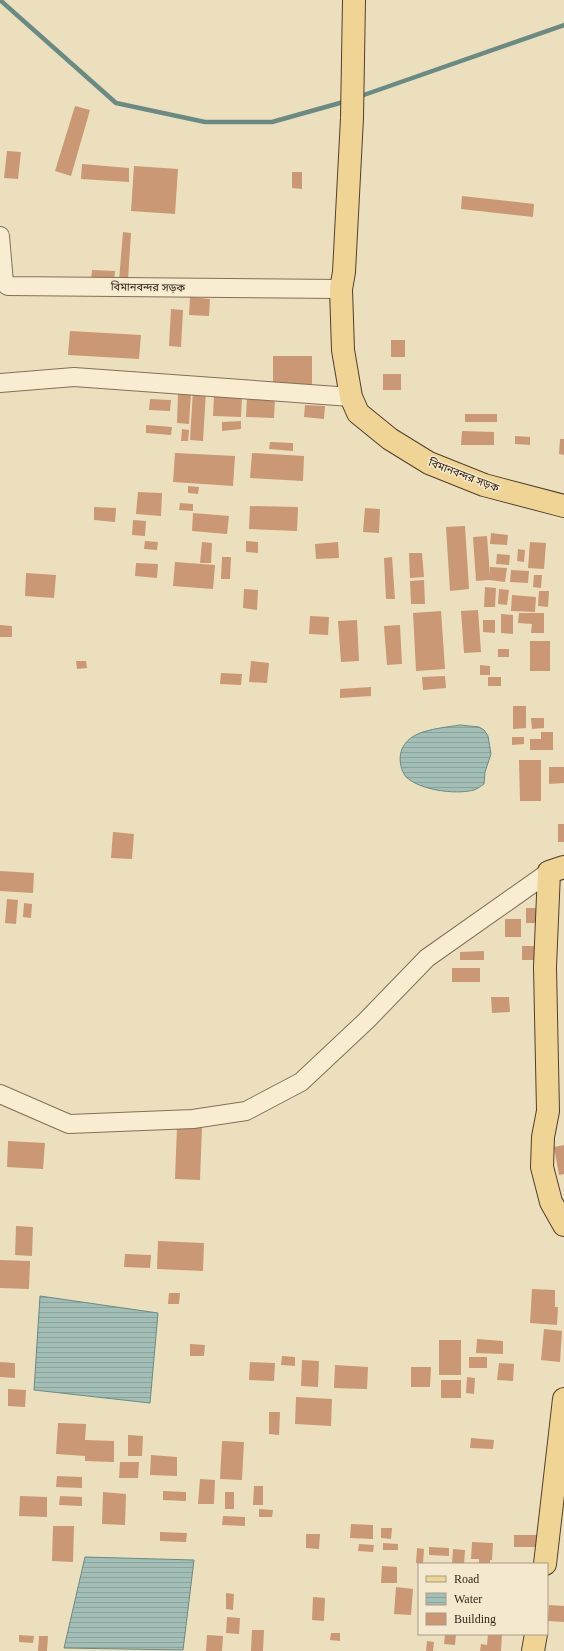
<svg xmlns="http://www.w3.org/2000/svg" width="564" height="1651" font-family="'Times New Roman','Noto Sans Bengali',serif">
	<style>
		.water { fill: url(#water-rules); stroke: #698b83 }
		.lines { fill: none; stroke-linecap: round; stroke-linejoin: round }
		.stream { stroke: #698b83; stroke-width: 4.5 }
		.building { fill: #ca9875 }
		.minor-casing { stroke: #846f57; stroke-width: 20 }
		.major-casing { stroke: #523e2c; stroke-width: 24 }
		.minor { stroke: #f8ecd1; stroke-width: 18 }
		.major { stroke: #f0d496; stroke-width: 22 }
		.labels { text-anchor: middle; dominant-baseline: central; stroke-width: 3; stroke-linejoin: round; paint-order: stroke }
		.street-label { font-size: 11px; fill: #34271c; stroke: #f4e9ce }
	</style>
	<defs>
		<pattern id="water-rules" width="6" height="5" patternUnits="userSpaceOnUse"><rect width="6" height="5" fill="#a2beb6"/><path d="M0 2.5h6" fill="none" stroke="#8ca39c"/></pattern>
	</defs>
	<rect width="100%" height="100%" fill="#ecdfbe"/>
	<g class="water">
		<path d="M460,725L479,727L484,730L488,736L491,754L485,772L484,784C481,786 477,789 474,790C455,795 420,790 406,777C403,773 402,770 401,766C397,749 407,737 423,732C435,728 448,727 460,725Z"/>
		<polygon points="40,1296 158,1313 150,1403 34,1390"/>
		<polygon points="85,1557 194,1560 183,1650 64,1648"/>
	</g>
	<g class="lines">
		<g class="stream">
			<polyline points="0,0 116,103 205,122 272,122 347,101"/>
			<polyline points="358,97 564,25"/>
		</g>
	</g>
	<g class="building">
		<polygon points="75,106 90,110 71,176 55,171"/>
		<polygon points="7,151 21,152 18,179 4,178"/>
		<polygon points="82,164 129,168 129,182 81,179"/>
		<polygon points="134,166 178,169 175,214 131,211"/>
		<polygon points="292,172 302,172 302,189 292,188"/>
		<polygon points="462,196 534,204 533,217 461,209"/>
		<polygon points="123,232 131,233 128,280 119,280"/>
		<polygon points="92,270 115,271 114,282 91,280"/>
		<polygon points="190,297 210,299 209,316 189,315"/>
		<polygon points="171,309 183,310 181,347 169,346"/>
		<polygon points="70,331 141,335 139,359 68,355"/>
		<rect x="391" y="340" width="14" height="17"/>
		<rect x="273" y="356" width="39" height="30"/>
		<rect x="383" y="374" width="18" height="16"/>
		<polygon points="193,390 206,391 203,441 190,440"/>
		<polygon points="178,393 191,393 189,424 177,423"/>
		<polygon points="214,395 242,397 241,417 213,416"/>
		<polygon points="247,398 275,399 274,418 246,417"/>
		<polygon points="150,399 171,400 170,411 149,410"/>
		<polygon points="305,405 325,406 324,419 304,417"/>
		<rect x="465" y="414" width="32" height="8"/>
		<polygon points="241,421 241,429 222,431 222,422"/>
		<polygon points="146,425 172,427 171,435 146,433"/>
		<polygon points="182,429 189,430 188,441 181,441"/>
		<polygon points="462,431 494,432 494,445 461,445"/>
		<polygon points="515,436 530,437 530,445 515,444"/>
		<polygon points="560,439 564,439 564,455 559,454"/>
		<polygon points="270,442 293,443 293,451 269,449"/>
		<polygon points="175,453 235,456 233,486 173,482"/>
		<polygon points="252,453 304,456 303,481 250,478"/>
		<polygon points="188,486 199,487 198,494 188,493"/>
		<polygon points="138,492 162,493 161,516 136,514"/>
		<polygon points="180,503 193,504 193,511 179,510"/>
		<polygon points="250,506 298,507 297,531 249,529"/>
		<polygon points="94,507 116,508 115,522 94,520"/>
		<polygon points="365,508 380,509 379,533 363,532"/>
		<polygon points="193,513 229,516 227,534 192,531"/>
		<polygon points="133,520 146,521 145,536 132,535"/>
		<polygon points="465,526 469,589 450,591 446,527"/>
		<polygon points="491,533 508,535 507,545 490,544"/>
		<polygon points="487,536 490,576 490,567 507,568 505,582 489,580 476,581 473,537"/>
		<polygon points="145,541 158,542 157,550 144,549"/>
		<polygon points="246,541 258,542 258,553 246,552"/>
		<polygon points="202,542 212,543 211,563 200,563"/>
		<polygon points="338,542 339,558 316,559 315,544"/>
		<polygon points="530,542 546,543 544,569 528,568"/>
		<polygon points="518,549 525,550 524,562 517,561"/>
		<polygon points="409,553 422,553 424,577 410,578"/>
		<polygon points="497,554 510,555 509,565 496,564"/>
		<polygon points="222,557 231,557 230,579 221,579"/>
		<polygon points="392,557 395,599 386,599 384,558"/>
		<polygon points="175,562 215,565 213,589 173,586"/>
		<polygon points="136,563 158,564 157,578 135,576"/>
		<polygon points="511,570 529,571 528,583 510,582"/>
		<polygon points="26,573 56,575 54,598 25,596"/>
		<polygon points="534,575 542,575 541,588 533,587"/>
		<polygon points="424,580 425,604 411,604 410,581"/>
		<polygon points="485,587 496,588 495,607 484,607"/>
		<polygon points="244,589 258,590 257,610 243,608"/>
		<polygon points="499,589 509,590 507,605 498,604"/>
		<polygon points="539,591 549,591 548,607 538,606"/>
		<polygon points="512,595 536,597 535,612 511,611"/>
		<polygon points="478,610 481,652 464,653 461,611"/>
		<polygon points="441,611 445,669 416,671 413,613"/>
		<polygon points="519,613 544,613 544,633 531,633 532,624 518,623"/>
		<polygon points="501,614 513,615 513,634 501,633"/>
		<polygon points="310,616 329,617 328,635 309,634"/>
		<polygon points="357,620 359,661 341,662 338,621"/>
		<polygon points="483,620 495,620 495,633 483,632"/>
		<polygon points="0,625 12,626 12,637 0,637"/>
		<polygon points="400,625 402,664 387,665 384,626"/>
		<rect x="530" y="641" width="20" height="30"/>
		<rect x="498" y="649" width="11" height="8"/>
		<polygon points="76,661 86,661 87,668 77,669"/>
		<polygon points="251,661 269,663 267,683 249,682"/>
		<polygon points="480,665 490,666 490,675 480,675"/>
		<polygon points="221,673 242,674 241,685 220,684"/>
		<polygon points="445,676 446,688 423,690 422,677"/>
		<rect x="488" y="677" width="13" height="9"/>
		<polygon points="371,687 371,696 340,698 340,689"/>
		<polygon points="513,706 526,706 526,728 513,729"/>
		<polygon points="531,718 544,718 544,728 532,729"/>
		<polygon points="541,732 553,732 553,750 530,750 530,739 541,739"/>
		<polygon points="512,737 524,737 524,744 512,745"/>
		<polygon points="519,760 541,760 541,801 520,801"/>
		<polygon points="549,767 564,767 564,783 549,784"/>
		<rect x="558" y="824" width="6" height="18"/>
		<polygon points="113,832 134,834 132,859 111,858"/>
		<polygon points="0,871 34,873 33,893 0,891"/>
		<polygon points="7,899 18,900 16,924 5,923"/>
		<polygon points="24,903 32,904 31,918 23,917"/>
		<rect x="526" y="908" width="15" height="15"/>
		<rect x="505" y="919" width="16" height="18"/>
		<rect x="522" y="946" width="16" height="14"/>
		<polygon points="484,951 484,960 460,960 460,952"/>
		<rect x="452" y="968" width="28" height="14"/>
		<polygon points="491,997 509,997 510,1012 492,1013"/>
		<polygon points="177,1126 202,1127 200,1180 175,1179"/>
		<polygon points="8,1141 45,1143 43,1169 7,1167"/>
		<polygon points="564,1145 564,1174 559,1175 554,1147"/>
		<polygon points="16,1226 33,1227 32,1256 15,1255"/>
		<polygon points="158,1241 204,1243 203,1271 157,1269"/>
		<polygon points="125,1254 151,1255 150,1268 124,1267"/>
		<polygon points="0,1260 30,1261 29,1289 0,1288"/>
		<polygon points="532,1289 555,1290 555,1307 558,1307 557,1325 530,1323"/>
		<polygon points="169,1293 180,1293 179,1304 168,1304"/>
		<polygon points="544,1329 562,1331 560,1362 541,1360"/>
		<polygon points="477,1339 503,1341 503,1354 476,1353"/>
		<rect x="439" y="1340" width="22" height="35"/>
		<polygon points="190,1344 205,1345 204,1356 190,1356"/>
		<polygon points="282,1356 295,1357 295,1366 281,1365"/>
		<rect x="469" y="1357" width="18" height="11"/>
		<polygon points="302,1360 319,1361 318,1387 301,1386"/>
		<polygon points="0,1362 15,1363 15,1378 0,1377"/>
		<polygon points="250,1362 275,1363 274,1381 249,1380"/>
		<polygon points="499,1363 514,1364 513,1381 497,1380"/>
		<polygon points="335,1365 368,1367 367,1389 334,1388"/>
		<polygon points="411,1367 431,1367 430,1387 411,1387"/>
		<polygon points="467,1377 475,1378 474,1394 466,1393"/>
		<rect x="441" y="1380" width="20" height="18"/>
		<polygon points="8,1389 26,1390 25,1407 8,1406"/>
		<polygon points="296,1397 332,1399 331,1426 295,1424"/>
		<polygon points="269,1412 280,1412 279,1435 269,1434"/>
		<polygon points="58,1423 86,1424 85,1440 114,1441 114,1462 85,1461 85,1456 56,1454"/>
		<polygon points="128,1435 143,1436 142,1456 128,1456"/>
		<polygon points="471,1438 494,1440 493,1449 470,1448"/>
		<polygon points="222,1441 244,1442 242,1480 220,1479"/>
		<polygon points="151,1455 177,1457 177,1476 150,1475"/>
		<polygon points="120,1462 139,1462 138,1478 119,1478"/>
		<polygon points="57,1476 82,1477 82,1488 56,1487"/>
		<polygon points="200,1479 215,1480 214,1504 198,1504"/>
		<polygon points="254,1486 263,1486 263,1505 253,1505"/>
		<polygon points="163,1491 186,1492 186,1501 163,1500"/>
		<polygon points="103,1492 126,1494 125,1525 102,1524"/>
		<rect x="225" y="1492" width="9" height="17"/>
		<polygon points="20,1496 47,1497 47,1517 19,1516"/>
		<polygon points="60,1496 82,1497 82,1506 59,1505"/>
		<polygon points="259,1509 273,1510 272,1517 259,1517"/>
		<polygon points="223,1516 245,1517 245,1526 222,1525"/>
		<polygon points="351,1524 373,1525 373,1539 350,1538"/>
		<polygon points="53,1526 74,1526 73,1562 52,1561"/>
		<polygon points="381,1528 392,1528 391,1539 381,1538"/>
		<polygon points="160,1532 187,1533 186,1542 160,1541"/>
		<polygon points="306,1534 320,1534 319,1549 306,1548"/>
		<rect x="514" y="1535" width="23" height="12"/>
		<polygon points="472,1542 493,1543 492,1560 490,1560 490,1564 479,1564 479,1559 471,1559"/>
		<polygon points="383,1543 398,1544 398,1550 383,1550"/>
		<polygon points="359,1544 374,1545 373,1552 358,1551"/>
		<polygon points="429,1547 449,1548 449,1556 429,1555"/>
		<polygon points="417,1548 424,1549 423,1564 416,1563"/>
		<polygon points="453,1549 465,1550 464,1564 452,1564"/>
		<polygon points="382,1566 397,1567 397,1583 381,1583"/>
		<polygon points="396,1587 413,1589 411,1615 394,1614"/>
		<polygon points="226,1593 234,1594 233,1610 226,1609"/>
		<polygon points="313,1597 325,1598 324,1621 312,1620"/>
		<polygon points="549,1605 564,1606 564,1622 548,1621"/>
		<polygon points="227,1617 240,1618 239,1634 226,1633"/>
		<polygon points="252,1630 264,1630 263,1651 251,1651"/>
		<polygon points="331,1633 340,1633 340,1641 330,1640"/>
		<polygon points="445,1634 456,1634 455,1645 444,1644"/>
		<polygon points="488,1634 502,1634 501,1651 480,1651 481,1644 487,1645"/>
		<polygon points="19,1635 34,1636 33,1643 19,1642"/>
		<polygon points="207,1635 223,1636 222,1651 206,1651"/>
		<polygon points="39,1636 48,1636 47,1651 38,1651"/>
		<polygon points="427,1641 434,1642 433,1651 426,1651"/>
	</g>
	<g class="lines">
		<g class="minor-casing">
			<g id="minor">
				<polyline points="0,236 4,283 8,286 341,289"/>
				<polyline points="0,383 74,377 351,397"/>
				<polyline points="0,1094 69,1124 193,1119 246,1111 301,1082 366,1021 427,958 549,872"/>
			</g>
		</g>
		<g class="major-casing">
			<g id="major">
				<polyline points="354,0 352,118 344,272 341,289 343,350 351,397 358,413 390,439 429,463 484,485 564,506"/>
				<polyline points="564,867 549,872 545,967 548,1111 543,1137 542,1167 551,1202 564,1225"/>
				<polyline points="545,1564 564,1399"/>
				<polyline points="533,1651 536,1634"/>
			</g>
		</g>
		<use href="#minor" class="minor"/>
		<use href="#major" class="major"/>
	</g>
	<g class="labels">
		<g class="street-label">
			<text transform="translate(148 287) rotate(1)">বিমানবন্দর সড়ক</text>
			<text transform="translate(464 475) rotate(21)">বিমানবন্দর সড়ক</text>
		</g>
	</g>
	<rect x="418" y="1563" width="130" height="72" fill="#f4e9ce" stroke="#a79b87"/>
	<rect x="426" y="1576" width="20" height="6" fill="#f0d496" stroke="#a79b87"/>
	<text x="454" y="1583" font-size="12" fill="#34271c">Road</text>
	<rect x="426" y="1593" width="20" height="12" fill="url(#water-rules)" stroke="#a79b87"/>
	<text x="454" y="1603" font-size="12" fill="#34271c">Water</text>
	<rect x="426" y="1613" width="20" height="12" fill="#ca9875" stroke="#a79b87"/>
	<text x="454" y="1623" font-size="12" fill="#34271c">Building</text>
</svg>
